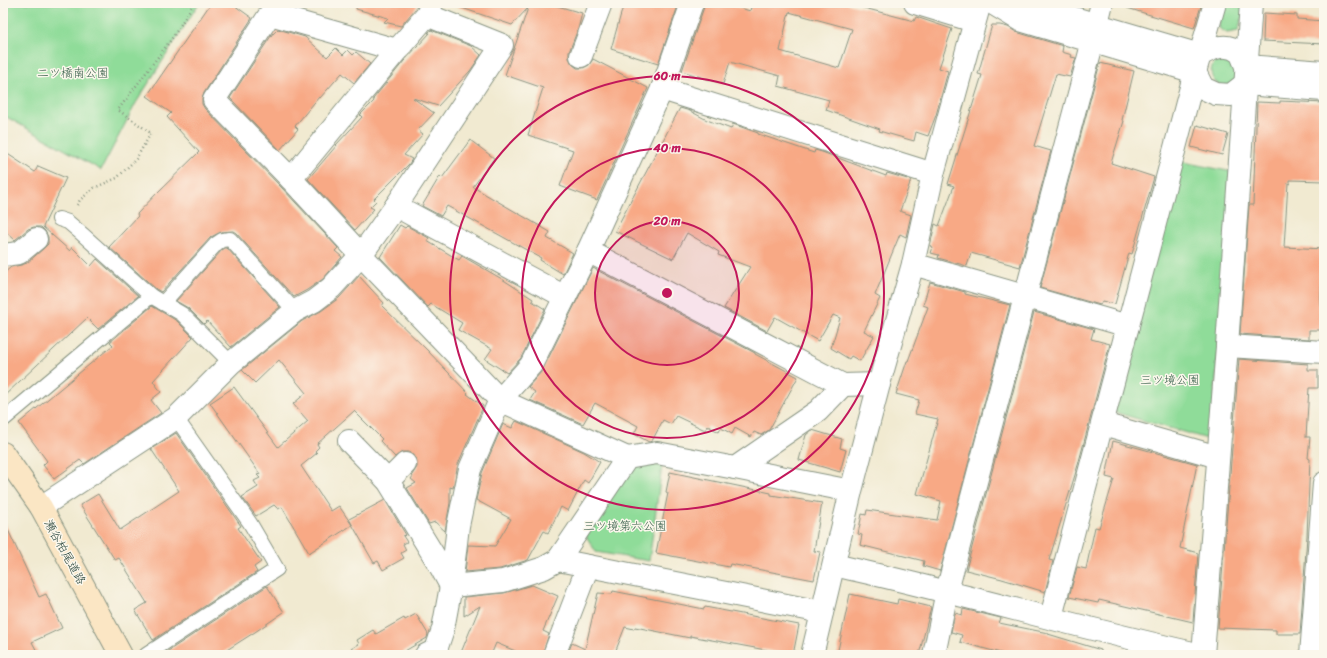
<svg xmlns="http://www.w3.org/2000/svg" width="1327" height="658" font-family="Sriracha,'Klee One',sans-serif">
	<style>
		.green { fill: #8fdc99; stroke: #578c66 }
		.building { fill: #f8a985; fill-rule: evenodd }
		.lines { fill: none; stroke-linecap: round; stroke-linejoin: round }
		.lane-casing { stroke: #889482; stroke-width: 16 }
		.street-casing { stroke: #889482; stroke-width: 24 }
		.secondary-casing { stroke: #889482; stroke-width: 24 }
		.path { stroke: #889482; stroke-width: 2.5; stroke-dasharray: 1 3; stroke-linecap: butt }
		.lane { stroke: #fff; stroke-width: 14 }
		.street { stroke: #fff; stroke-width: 22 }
		.secondary { stroke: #fbe6c4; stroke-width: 22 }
		.ring { fill: none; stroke: #c2185b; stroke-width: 2 }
		.labels { text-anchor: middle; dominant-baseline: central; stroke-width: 3; stroke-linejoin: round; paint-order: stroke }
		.park-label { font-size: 12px; fill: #355d48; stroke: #fbf7ec }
		.street-label { font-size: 12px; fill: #1f3d34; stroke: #fbf7ec }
		.centre { fill: #c2185b; stroke: #fbf7ec; stroke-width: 2 }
		.ring-label { font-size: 12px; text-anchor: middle; font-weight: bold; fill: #c2185b; stroke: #fbf7ec; stroke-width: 3; stroke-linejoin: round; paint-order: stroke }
	</style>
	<rect width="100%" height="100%" fill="#fbf7ec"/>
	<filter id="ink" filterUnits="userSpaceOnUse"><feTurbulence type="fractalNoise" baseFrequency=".025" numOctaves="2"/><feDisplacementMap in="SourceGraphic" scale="8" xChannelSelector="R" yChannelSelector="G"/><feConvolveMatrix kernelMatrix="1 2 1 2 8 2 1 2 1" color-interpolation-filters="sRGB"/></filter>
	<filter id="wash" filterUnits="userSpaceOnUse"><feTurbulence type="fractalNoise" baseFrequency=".012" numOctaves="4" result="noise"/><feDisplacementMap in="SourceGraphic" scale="16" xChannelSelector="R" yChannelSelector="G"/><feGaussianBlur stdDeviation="0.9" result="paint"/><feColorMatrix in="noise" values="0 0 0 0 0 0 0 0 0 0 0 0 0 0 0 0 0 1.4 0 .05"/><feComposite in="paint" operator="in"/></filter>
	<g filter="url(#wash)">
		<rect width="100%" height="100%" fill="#f1ead1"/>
		<g class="green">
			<polygon points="3,3 199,3 136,103 101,170 3,115"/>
			<polygon points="1221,3 1246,3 1238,31 1227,33 1219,28"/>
			<path d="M1221,58H1231L1238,64L1236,82L1223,86L1215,82C1208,72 1211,63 1221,58Z"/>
			<polygon points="1178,161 1233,172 1211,440 1114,412"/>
			<polygon points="632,459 662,466 649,561 596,552 586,536"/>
		</g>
		<g id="blocks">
			<g class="building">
				<polygon points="211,3 231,3 252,18 204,93 202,99 202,104 205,109 282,188 338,248 335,251 342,257 323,279 307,290 294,297 236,233 233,231 221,232 211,237 161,292 156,289 109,247 138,216 137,214 158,192 199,152 167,117 171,113 147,96"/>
				<polygon points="357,3 418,3 416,8 401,26 384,22 388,18 356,9"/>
				<polygon points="456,3 547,3 582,13 578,29 569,52 569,58 572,64 577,68 583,68 589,65 593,59 648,88 597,200 560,186 573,150 528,135 543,88 505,75 528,8 512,25 456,6"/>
				<polygon points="624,3 679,3 658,64 611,49"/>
				<path d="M704,3H724L750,11L752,3H845L914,21L916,17L952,29L939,68L948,71L936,115L928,136L916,132L914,141L879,131L880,129L826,110L829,100L778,86L780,76L730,62L723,84L682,71L704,7ZM789,12L852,29L839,68L780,51Z"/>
				<polygon points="1127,3 1202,3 1194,28 1127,8"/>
				<polygon points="1264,13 1297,15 1297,19 1324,21 1324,44 1263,41"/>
				<polygon points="992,25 1000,25 1008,27 1016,32 1063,46 1062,52 1072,55 1071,57 1076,58 1070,77 1056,74 1034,146 1051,151 1020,267 971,253 967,266 938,258 939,255 931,253 933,247 930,246 935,224 939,226 954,186 948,184 982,75 978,74"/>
				<polygon points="278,29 305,37 327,57 336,48 343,55 348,50 353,55 356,52 370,64 354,83 342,73 320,98 319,97 295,126 298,129 280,150 230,98 273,33 273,34"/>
				<polygon points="431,30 471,46 481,55 470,71 438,106 413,98 434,113 418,130 423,134 404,155 412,159 409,164 374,199 376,201 370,207 374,209 355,230 308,179 337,145 336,145 362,117 360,115 374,101 373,99 404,61 430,33 428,33"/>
				<polygon points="1100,63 1134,71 1122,120 1124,121 1111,163 1154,177 1132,254 1129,253 1115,304 1102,301 1100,305 1040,288"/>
				<polygon points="1280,101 1324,103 1324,181 1290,180 1290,184 1288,183 1284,247 1324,249 1320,305 1324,305 1324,330 1309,330 1309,339 1240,334 1249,205 1253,205 1257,102 1280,103"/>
				<polygon points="680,108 690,111 707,120 731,129 733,124 758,133 758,134 814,153 815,150 822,152 886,176 887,173 911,180 900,211 911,215 906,237 900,234 875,295 880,298 864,331 874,336 860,361 851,356 849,359 831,348 840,318 833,315 818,341 775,317 767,331 724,308 750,267 718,255 719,252 687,233 673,259 615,231"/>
				<polygon points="1197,125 1228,134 1222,155 1191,147"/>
				<polygon points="470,140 494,158 473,187 550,232 547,238 573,253 563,274 540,260 541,258 447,206 441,216 422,206 440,176 442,178"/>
				<polygon points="3,151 35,172 38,166 66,178 43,227 70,251 72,247 91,266 97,259 138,296 98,329 87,318 3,397 3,274 11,267 21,265 27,263 44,248 48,244 48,237 45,231 41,227 34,227 28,229 15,240 3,229"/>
				<polygon points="400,225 405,228 407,226 429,238 427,241 459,260 462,256 502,279 533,299 532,301 545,309 521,358 507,373 485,359 492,349 458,330 462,323 431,304 428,307 380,257"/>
				<polygon points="225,248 227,248 280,307 231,347 207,321 204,324 188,308 176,301 222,250"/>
				<polygon points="593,268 755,353 755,354 798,377 769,430 761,435 754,432 751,437 735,428 732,434 721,428 719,432 708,426 705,430 676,416 671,424 663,420 652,441 649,442 634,434 638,426 595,403 583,424 530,400 535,392 528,387 542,371"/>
				<polygon points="359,276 384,303 382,306 427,350 468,393 467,394 483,406 482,409 458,464 453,488 450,487 450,503 445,531 435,522 429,524 407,488 416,483 411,479 413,476 412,475 417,467 417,461 414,455 409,452 402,452 395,457 380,441 382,439 354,411 317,444 319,447 315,451 317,453 301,466 331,511 339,506 352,525 309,553 282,507 278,509 274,505 256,516 242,497 258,487 254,481 260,478 257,475 260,474 210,403 234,387 278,447 308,421 293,404 306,393 279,360 255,383 242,370 302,321 321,311 339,298"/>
				<polygon points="930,282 965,292 965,294 1010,305 940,571 923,566 924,561 860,545 862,535 858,534 862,514 866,515 867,510 937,520 941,501 917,494 938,419 915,414 919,400 896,394 907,361 908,361 928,307 923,305"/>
				<polygon points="152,306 177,321 193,337 153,381 161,392 151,400 161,413 84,464 80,460 54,479 43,465 47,461 19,423 113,345 110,342"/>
				<polygon points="1034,312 1094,329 1091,339 1110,344 1078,465 1049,560 1053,561 1045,592 1002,579 966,570"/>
				<polygon points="1239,359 1308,364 1308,370 1318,370 1318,388 1309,388 1306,437 1310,437 1308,458 1310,459 1307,536 1300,634 1276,634 1276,630 1218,628"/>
				<polygon points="516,421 584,452 600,462 588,483 584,480 568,511 561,507 548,533 544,531 528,560 500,569 465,572 468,545 495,546 511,519 476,500 482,473 503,424 512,428"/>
				<polygon points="812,430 842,439 840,448 846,450 840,472 799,460 806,435"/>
				<polygon points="176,433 241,526 238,528 261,562 254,567 257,572 153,640 135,610 147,603 119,558 115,560 80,505 98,494 120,530 179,491 151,449"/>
				<polygon points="1113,441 1197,464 1180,548 1198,553 1193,622 1099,600 1098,603 1069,597 1077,567 1086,569 1095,527 1099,528 1114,479 1106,477"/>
				<polygon points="670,472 771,493 771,495 822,503 814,551 820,552 814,580 730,564 729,567 656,553 668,493 666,492"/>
				<polygon points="385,500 406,535 403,536 407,542 403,544 406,550 401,553 404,558 383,570 378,561 374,563 349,519"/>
				<polygon points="3,519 39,597 46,594 62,628 32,642 39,655 3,655"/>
				<polygon points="532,585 558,596 543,631 549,634 542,655 525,655 496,643 491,655 460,655 480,606 464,616 464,597 504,593"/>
				<polygon points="267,586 284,612 255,632 219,655 162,655"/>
				<polygon points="613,591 704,609 705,607 799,625 793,655 690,636 690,638 635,627 634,629 625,627 614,655 567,655 572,643 585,649 598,593 612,594"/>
				<polygon points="850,594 897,604 898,599 931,607 919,655 837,655"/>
				<polygon points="963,609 1001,618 999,623 1048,633 1048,634 1101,650 1101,655 1008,655 960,642 962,635 951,632 955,613 962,615"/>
				<polygon points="416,614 428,634 427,638 398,655 341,655 359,644 357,640 373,630 376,634 404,618 405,620"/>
			</g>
		</g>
	</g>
	<g filter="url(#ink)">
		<use href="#blocks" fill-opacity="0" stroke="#889482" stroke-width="1"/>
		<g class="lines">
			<g class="lane-casing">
				<g id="lane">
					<polyline points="59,219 68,222 82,234 151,296 182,314 231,363"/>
					<polyline points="163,303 216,244 222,240 230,239 295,311"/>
					<polyline points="3,420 151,296"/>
					<polyline points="146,655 277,569 250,523 176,418"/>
				</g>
			</g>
			<g class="street-casing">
				<g id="street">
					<polyline points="915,3 974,21"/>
					<polyline points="992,3 1020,20 1195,72 1203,88 1216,94 1231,95 1245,84 1324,90"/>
					<path d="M1023,3L1200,55C1213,48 1226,42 1239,52C1242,55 1244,62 1246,66L1324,72"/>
					<polyline points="397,50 270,14 214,100 291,179 361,255 500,400 627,458"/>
					<polyline points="581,56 601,3"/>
					<polyline points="662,89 933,174"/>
					<polyline points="291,179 397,50 427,15 432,3"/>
					<polyline points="396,206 565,297"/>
					<polyline points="588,251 843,385 879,384"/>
					<polyline points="3,255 19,253 36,239"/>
					<polyline points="913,264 1128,326"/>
					<polyline points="1227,346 1324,352"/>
					<polyline points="1103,424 1218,457"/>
					<polyline points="349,441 388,481 439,564 451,586 503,581 544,568 558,560 822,612"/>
					<polyline points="735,468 851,491"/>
					<polyline points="388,481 405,464"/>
					<polyline points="41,507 176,418 231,363 295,311 314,301 331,288 361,255 396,206 502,45 427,15"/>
					<polyline points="558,560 627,458 657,453 735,468 818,411 843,385"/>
					<path d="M834,565C957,592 1079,628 1202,655"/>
					<polyline points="1051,617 1195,72 1215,3"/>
					<polyline points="426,655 436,650 443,629 451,586 458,526 470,469 500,400 531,365 588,251 662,89 692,3"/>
					<polyline points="554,655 588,566"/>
					<polyline points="812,655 851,491 879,384 913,264 933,174 980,3"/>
					<polyline points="934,655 947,591 1089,56 1102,3"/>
					<polyline points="1203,655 1227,346 1251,3"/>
					<polyline points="1311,655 1324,483"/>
				</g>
			</g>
			<g class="secondary-casing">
				<polyline id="secondary" points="3,453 41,507 121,655"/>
			</g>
			<polyline class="path" points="77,205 80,200 94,188 117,178 136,159 151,133 118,110 173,37 194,3"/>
			<use href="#lane" class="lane"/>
			<use href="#street" class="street"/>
			<use href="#secondary" class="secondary"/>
		</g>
	</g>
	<circle cx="667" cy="293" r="72" fill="#c2185b" fill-opacity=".12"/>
	<g class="ring">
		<circle cx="667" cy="293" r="72"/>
		<circle cx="667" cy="293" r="145"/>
		<circle cx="667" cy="293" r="217"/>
	</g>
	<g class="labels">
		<g class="park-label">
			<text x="73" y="73">二ツ橋南公園</text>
			<text x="1170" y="380">三ツ境公園</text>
			<text x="625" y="526">三ツ境第六公園</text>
		</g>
		<g class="street-label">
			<text transform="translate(65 552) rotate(61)">瀬谷柏尾道路</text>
		</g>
	</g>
	<circle cx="667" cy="293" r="6" class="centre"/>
	<g class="ring-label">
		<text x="667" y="80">60 m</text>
		<text x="667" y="152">40 m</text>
		<text x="667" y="225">20 m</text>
	</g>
	<rect width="1327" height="658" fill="none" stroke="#fbf7ec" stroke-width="16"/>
</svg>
